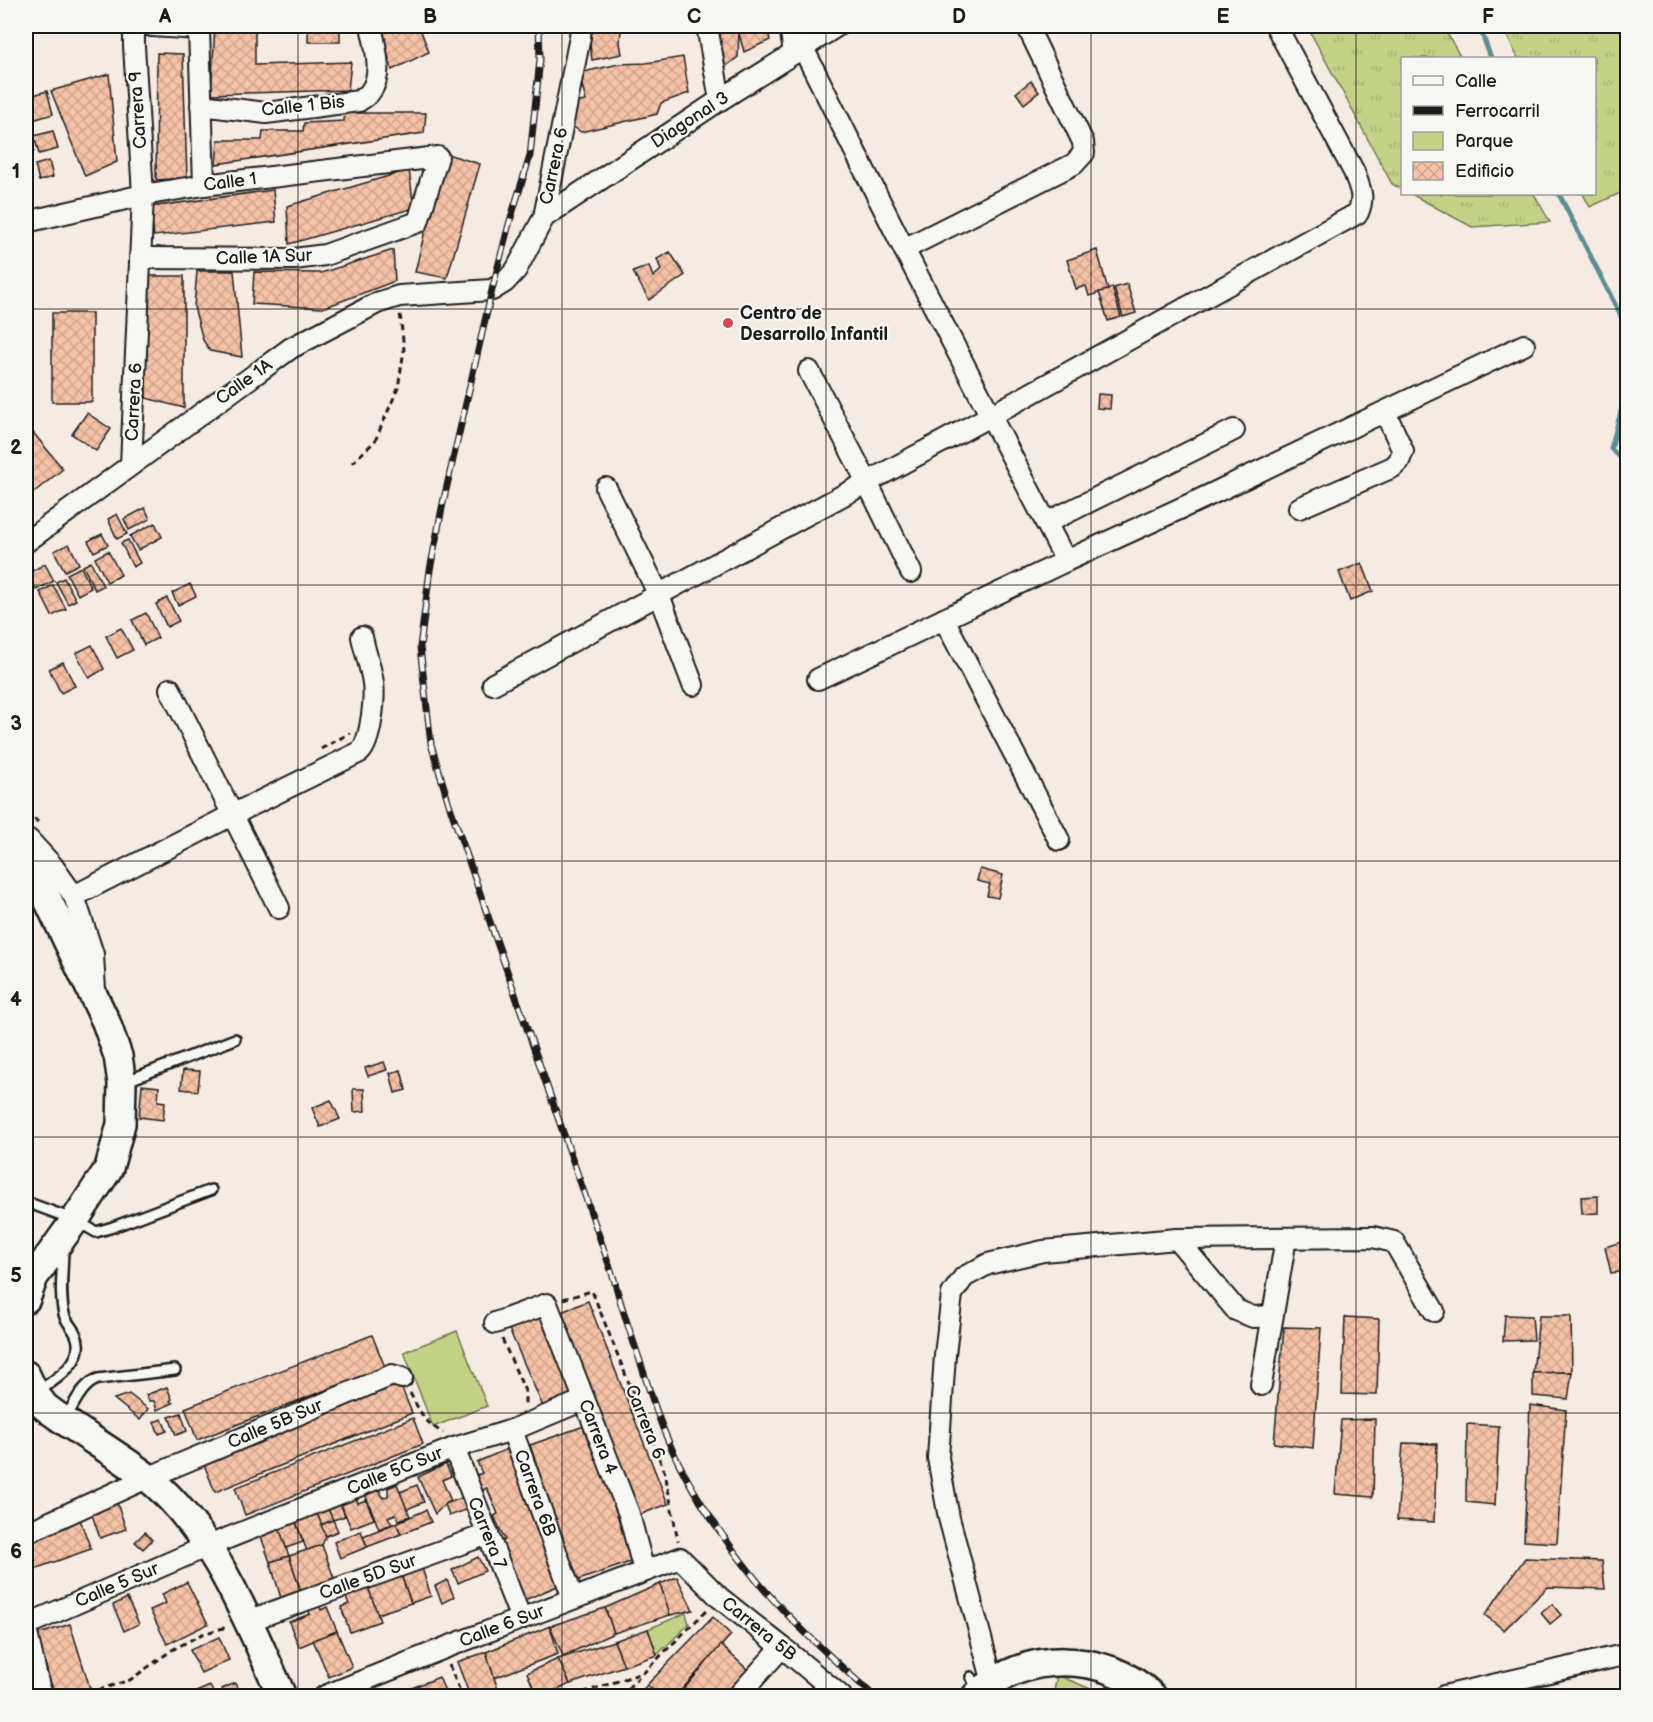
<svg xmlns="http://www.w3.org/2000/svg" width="1653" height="1722" font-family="'Balsamiq Sans',sans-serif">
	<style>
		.grass { fill: url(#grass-tufts); stroke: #707751; stroke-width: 1.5 }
		.park { fill: #c3d286; stroke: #707751; stroke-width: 1.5 }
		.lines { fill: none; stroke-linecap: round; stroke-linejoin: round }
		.stream { stroke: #5d8c95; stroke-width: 5 }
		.building { fill: url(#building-cross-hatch); stroke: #1c1c1c; stroke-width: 1.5 }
		.lane-casing { stroke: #1c1c1c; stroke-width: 14 }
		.street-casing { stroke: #1c1c1c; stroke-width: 24 }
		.secondary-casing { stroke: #1c1c1c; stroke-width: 32 }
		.path { stroke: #1c1c1c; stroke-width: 3; stroke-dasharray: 6 4.5; stroke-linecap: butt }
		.lane { stroke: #f6f6f2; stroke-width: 9 }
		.street { stroke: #f6f6f2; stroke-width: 20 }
		.secondary { stroke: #f6f6f2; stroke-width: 27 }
		.rail-casing { stroke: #1c1c1c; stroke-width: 7 }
		.rail { stroke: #f6f6f2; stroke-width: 4.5; stroke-dasharray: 14; stroke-linecap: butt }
		.grid { fill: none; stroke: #1c1c1c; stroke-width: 1.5; stroke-opacity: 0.55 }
		.poi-dot { fill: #d1495b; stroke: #f6f6f2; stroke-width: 2 }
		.labels { text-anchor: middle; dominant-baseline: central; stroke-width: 4.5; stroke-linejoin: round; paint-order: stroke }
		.street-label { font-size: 18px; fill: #1c1c1c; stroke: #f6f6f2 }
		.poi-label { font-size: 18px; font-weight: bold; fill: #1c1c1c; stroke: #f6f6f2; text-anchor: start }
		.neatline { fill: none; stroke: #1c1c1c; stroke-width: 2 }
		.grid-label { font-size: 20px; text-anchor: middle; font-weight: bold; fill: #1c1c1c }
	</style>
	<defs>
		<pattern id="grass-tufts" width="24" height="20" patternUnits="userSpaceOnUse" patternTransform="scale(1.5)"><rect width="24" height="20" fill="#c3d286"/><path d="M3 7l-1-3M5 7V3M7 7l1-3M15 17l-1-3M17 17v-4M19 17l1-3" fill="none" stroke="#a7b473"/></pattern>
		<pattern id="building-cross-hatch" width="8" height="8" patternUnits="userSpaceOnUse" patternTransform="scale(1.5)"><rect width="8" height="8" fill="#f5c1a7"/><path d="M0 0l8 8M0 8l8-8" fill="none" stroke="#d1a58f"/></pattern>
	</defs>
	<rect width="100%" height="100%" fill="#f6ebe3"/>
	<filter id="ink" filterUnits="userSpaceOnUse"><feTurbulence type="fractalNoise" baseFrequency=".0167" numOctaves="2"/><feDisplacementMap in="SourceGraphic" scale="12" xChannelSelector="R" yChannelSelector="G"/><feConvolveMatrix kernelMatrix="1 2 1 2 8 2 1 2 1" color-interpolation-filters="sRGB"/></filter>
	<g filter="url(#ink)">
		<g class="grass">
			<polygon points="1307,26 1443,26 1461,58 1402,58 1402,189 1392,184"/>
			<polygon points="1502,26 1627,26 1627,190 1590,207 1583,194 1594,194 1594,58 1518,58"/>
			<polygon points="1411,194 1534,194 1550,222 1472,227"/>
			<polygon points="1057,1675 1108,1696 1053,1696"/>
		</g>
		<g class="park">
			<polygon points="457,1331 487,1406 433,1427 404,1352"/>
			<polygon points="686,1613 689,1624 657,1655 648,1629"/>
		</g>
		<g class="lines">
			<g class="stream">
				<polyline points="1479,26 1491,58"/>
				<polyline points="1559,194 1628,330"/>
				<polyline points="1628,385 1611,449 1628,464"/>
			</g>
		</g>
		<g class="building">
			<polygon points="215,26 255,26 255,65 351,62 348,90 211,94"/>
			<rect x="308" y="26" width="32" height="16"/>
			<polygon points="380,26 419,26 429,52 392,70"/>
			<polygon points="584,26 637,26 621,29 620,43 622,54 592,60 589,36 594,31 584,28"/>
			<polygon points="702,26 737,26 739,31 702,35"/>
			<polygon points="737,26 767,26 770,40 744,52"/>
			<polygon points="739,31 738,57 709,79 702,35"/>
			<polygon points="157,53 183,54 187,178 156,180"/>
			<polygon points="683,57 689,93 661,103 657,114 581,132 569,124 573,103 586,101 579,73 619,64 646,63"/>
			<polygon points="109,74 117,162 85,176 51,91"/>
			<polygon points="1031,81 1039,92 1024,104 1016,93"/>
			<polygon points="47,91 53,114 26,122 26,97"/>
			<polygon points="345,113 426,113 424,133 216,164 218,140 262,140 263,131 303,131 304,123 344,121"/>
			<polygon points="53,131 58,149 39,154 34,136"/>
			<polygon points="29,133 34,151 26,153 26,134"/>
			<polygon points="444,153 480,164 447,278 415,272"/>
			<polygon points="49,161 53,177 39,181 35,165"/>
			<polygon points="26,165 27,165 32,181 26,183"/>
			<polygon points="409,170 414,208 289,244 287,206"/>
			<polygon points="273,190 276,222 154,236 150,207"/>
			<polygon points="393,250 395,281 323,308 252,304 254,272 321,273"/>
			<polygon points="1097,250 1108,290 1089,296 1086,286 1076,289 1067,260"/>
			<polygon points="670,252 685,275 649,300 633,272 649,266 653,277 661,270 657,259"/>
			<polygon points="197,271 234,271 242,357 210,351 203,340 194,307"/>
			<polygon points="147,276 184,276 184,408 146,398"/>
			<polygon points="1127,284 1136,313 1123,317 1114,288"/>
			<polygon points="1112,287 1121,317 1108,321 1099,292 1108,290"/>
			<rect x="52" y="313" width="40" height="89"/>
			<polygon points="1098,394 1111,395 1110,409 1097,408"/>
			<polygon points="87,413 111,429 96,451 72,434"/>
			<polygon points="26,424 63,469 28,497 26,494"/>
			<polygon points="145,508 150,519 129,530 124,519"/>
			<polygon points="117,514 127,534 117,539 108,519"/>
			<polygon points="155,523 162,537 138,550 130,536"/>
			<polygon points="102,534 108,545 94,552 88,541"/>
			<polygon points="128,540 140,563 133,567 121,543"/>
			<polygon points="69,544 79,564 65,571 54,551"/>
			<polygon points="108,551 121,575 107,582 95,558"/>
			<polygon points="91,562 103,586 95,590 83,566"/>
			<polygon points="1362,563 1373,591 1350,601 1339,572"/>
			<polygon points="45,564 54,581 36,590 28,573"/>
			<polygon points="81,567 91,588 78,595 67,574"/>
			<polygon points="64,578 76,600 68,604 56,582"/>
			<polygon points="190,584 196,596 178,605 172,593"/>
			<polygon points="53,585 66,609 52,616 40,592"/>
			<polygon points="167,598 179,621 167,627 156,604"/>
			<polygon points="146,613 158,638 144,645 132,620"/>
			<polygon points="121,628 133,650 117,658 106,636"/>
			<polygon points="92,645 104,669 89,678 76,653"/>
			<polygon points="63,662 75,686 61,693 49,669"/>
			<polygon points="980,869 1003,875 998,898 987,896 990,884 977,881"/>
			<polygon points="384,1062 387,1070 368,1076 365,1068"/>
			<polygon points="183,1070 200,1071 198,1091 181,1089"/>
			<polygon points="401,1070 406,1090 395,1093 390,1073"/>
			<polygon points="142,1085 159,1087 158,1101 165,1102 163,1120 139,1117"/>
			<polygon points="353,1089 364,1089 365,1111 354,1112"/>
			<polygon points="331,1100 340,1119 320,1127 312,1108"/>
			<polygon points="1598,1196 1598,1213 1582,1214 1581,1197"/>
			<polygon points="1628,1240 1628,1271 1611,1273 1605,1247"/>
			<polygon points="588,1301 668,1504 639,1515 559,1313"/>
			<polygon points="542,1315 578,1397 545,1411 509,1329"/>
			<polygon points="1505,1315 1532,1316 1534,1340 1503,1341"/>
			<polygon points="1539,1316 1571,1316 1572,1372 1533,1373"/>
			<polygon points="1345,1317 1379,1319 1377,1395 1342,1394"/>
			<polygon points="1284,1327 1321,1328 1313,1448 1274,1443"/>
			<polygon points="372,1335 385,1367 197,1440 185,1408"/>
			<polygon points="1572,1372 1568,1399 1533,1396 1533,1373"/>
			<polygon points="400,1384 412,1413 215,1492 203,1462"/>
			<polygon points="167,1387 172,1399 170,1401 173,1403 157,1410 154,1401 149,1401 146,1395"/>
			<polygon points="129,1394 148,1409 140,1420 114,1399"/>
			<polygon points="1530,1405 1566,1410 1557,1543 1524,1541"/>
			<polygon points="181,1413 187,1431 176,1435 169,1417"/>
			<polygon points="413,1418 423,1444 245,1515 235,1488"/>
			<polygon points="162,1419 167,1431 159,1434 154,1422"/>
			<polygon points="1375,1419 1373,1497 1335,1494 1341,1420"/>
			<polygon points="1467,1424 1499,1426 1495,1505 1466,1502"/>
			<polygon points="587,1425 633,1561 576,1581 530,1445"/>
			<polygon points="1403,1443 1437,1444 1434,1522 1397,1520"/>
			<polygon points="507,1449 508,1453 513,1451 520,1468 515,1470 520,1480 531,1496 526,1499 562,1584 520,1602 495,1545 505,1540 494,1516 498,1514 487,1488 481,1491 474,1476 482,1473 477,1462"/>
			<polygon points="446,1464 451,1476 442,1480 451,1501 445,1504 435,1514 418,1477"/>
			<polygon points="397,1484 410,1516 399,1520 396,1514 388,1517 392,1524 379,1529 365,1494 379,1489 383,1498 388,1496 388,1488"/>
			<polygon points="417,1485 424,1502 407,1509 400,1492"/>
			<polygon points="354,1493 358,1503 366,1500 374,1519 351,1528 339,1500"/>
			<polygon points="467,1496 471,1508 449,1516 445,1504"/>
			<polygon points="116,1500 126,1529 100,1538 90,1509"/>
			<polygon points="339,1500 345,1516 333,1520 326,1505"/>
			<polygon points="326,1505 333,1520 321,1525 315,1508"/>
			<polygon points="315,1508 326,1536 322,1545 307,1551 294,1517"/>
			<polygon points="426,1510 431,1522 401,1534 396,1523"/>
			<polygon points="79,1517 91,1549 26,1572 26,1536"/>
			<polygon points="294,1517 303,1542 286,1548 277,1522"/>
			<polygon points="333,1520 338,1531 326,1536 321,1525"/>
			<polygon points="277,1522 289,1556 270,1562 258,1528"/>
			<polygon points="396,1523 401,1534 367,1547 363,1536"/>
			<polygon points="361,1531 367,1547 340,1558 334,1542"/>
			<polygon points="145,1532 152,1540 143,1549 135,1542"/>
			<polygon points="322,1545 335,1581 301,1592 289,1556"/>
			<polygon points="289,1556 301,1592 281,1598 270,1562"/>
			<polygon points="478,1557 485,1571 458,1583 452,1570"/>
			<polygon points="1525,1558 1602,1561 1605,1589 1548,1587 1504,1630 1485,1615"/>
			<polygon points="422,1568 431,1596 411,1603 401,1575"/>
			<polygon points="401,1575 411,1603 377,1614 368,1587"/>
			<polygon points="677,1577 693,1610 670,1615 660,1584"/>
			<polygon points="447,1580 454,1597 442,1603 435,1586"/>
			<polygon points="187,1582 208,1624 167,1644 150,1610 166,1603 162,1594"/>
			<polygon points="660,1584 670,1615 614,1633 605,1608"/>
			<polygon points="368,1587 380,1621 350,1632 341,1607 349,1604 345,1595"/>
			<polygon points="127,1598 139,1624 124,1631 113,1605"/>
			<polygon points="318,1602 321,1610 327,1607 337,1631 299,1647 289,1622 310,1614 307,1606"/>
			<polygon points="1552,1604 1561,1615 1550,1624 1541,1613"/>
			<polygon points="605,1608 614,1633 563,1656 550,1626"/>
			<polygon points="713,1617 731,1635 676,1696 660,1696 647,1685"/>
			<polygon points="70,1624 91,1691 74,1696 55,1696 36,1635"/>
			<polygon points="550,1626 558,1654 494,1678 486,1652"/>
			<polygon points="648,1629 657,1655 624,1666 614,1641"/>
			<polygon points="337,1631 352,1667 329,1677 313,1640"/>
			<polygon points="219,1637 229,1660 201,1673 190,1650"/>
			<polygon points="614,1641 624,1666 570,1684 558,1659"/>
			<polygon points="721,1645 748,1670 724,1696 678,1696"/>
			<polygon points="486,1652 500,1696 470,1696 457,1662"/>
			<polygon points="558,1659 570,1684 544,1696 537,1696 527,1673"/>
			<polygon points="439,1677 447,1696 392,1696"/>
			<polygon points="235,1683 241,1696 225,1696 222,1689"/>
			<polygon points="647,1685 660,1696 637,1696"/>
			<polygon points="210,1686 215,1696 190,1696 189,1695"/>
		</g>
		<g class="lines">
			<g class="lane-casing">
				<g id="lane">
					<polyline points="124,1082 235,1039"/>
					<polyline points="26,1202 75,1220 96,1232 113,1227 211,1190"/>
					<path d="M37,1392C55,1380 87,1361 76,1335C73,1328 66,1322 64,1314C59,1293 63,1270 63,1248"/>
					<path d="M65,1419C74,1405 82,1384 98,1379L175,1370"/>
					<polyline points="971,1677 979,1691"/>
				</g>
			</g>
			<g class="street-casing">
				<g id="street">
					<polyline points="152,26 199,29 204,185"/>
					<polyline points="707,26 720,100"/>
					<polyline points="790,26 794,53"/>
					<polyline points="803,48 904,249 1074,164 1084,153 1083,142 1029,30 1030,26"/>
					<path d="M201,105L266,113L359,101C362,98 368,96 370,92C384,74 375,46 371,26"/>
					<polyline points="544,217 720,100 837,26"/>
					<polyline points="26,222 143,195 204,185 438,157 418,222 325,255 294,259 140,258"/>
					<polyline points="904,249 1066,561 944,619 1059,840"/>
					<polyline points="809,371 867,482 911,572"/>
					<polyline points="131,465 143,195 134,46 134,26"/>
					<polyline points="606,488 659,595 693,685"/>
					<polyline points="1299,508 1393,467 1399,461 1403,451 1385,412"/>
					<polyline points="1046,523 1234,430"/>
					<polyline points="26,542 291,348 377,303 399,296 492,290 505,282 516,270 544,217 580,37 581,26"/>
					<polyline points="1066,561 1199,500 1524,345"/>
					<polyline points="818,679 944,619"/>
					<path d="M493,684L990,416L1358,213C1365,196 1360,189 1354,172L1276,26"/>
					<polyline points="170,689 279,908"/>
					<polyline points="26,838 29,840 52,865 74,896 93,954 95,991"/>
					<path d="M74,896L232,815L360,752C371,741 375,699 373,683C371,668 365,652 362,637"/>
					<polyline points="1177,1239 1373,1237 1394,1242 1434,1311"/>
					<polyline points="495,1323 547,1304 629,1514 644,1571"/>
					<polyline points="1261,1385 1286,1238"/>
					<polyline points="512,1430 573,1598"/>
					<polyline points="454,1448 521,1619"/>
					<polyline points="26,1533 147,1478 392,1375 402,1378"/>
					<polyline points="248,1621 488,1534"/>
					<polyline points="26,1625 208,1546 454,1448 512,1430 584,1400"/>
					<polyline points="26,1629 41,1696"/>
					<polyline points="993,1683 949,1518 938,1458 945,1355 952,1294 964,1277 988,1264 1043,1251 1177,1239 1236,1310 1253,1317 1272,1316"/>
					<polyline points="325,1696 442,1649 680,1558 720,1598 782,1647 841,1696"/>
					<polyline points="738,1696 782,1647"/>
					<polyline points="1444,1696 1628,1654"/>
				</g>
			</g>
			<g class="secondary-casing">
				<g id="secondary">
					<polyline points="26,854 106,1022 118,1056 122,1083 121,1124 109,1168 75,1220 34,1277 26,1299"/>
					<path d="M26,1375L35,1394L45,1407C78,1432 114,1452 147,1477C213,1530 248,1621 282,1696"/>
					<path d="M976,1696C1022,1650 1106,1651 1152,1696"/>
				</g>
			</g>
			<g class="path">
				<polyline points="352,463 375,441 398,388 404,350 400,313"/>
				<polyline points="321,749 350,733"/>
				<polyline points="26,812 38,822"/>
				<polyline points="563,1299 592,1291 665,1473 678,1541"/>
				<polyline points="502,1339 525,1391 525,1405"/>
				<path d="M410,1393C421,1413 423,1421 443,1433"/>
				<polyline points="449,1665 462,1696"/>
				<polyline points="78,1696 130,1680 172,1650 202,1634 227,1627"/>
				<polyline points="573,1696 642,1673"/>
				<polyline points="620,1696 708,1609"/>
			</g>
			<use href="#lane" class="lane"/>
			<use href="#street" class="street"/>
			<use href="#secondary" class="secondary"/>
			<g class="rail-casing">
				<path id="rail" d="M539,26L540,59L530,156L509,224L492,290L443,503L430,570L420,647L431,744L449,804L614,1279C621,1307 631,1334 640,1361C647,1383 654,1405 662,1426C683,1480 721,1536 757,1581C792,1623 834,1660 874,1696"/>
			</g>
			<use href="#rail" class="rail"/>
		</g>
	</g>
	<path class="grid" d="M298,26V1696M562,26V1696M826,26V1696M1091,26V1696M1356,26V1696M26,309H1628M26,585H1628M26,861H1628M26,1137H1628M26,1413H1628"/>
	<circle class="poi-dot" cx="728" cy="323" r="6"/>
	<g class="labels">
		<g class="street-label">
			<text transform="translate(303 106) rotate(-6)">Calle 1 Bis</text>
			<text transform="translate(138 110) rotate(-94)">Carrera 9</text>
			<text transform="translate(690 120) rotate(-33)">Diagonal 3</text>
			<text transform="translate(554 166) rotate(-78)">Carrera 6</text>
			<text transform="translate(230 182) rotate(-7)">Calle 1</text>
			<text transform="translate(264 257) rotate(-2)">Calle 1A Sur</text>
			<text transform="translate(244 382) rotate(-36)">Calle 1A</text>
			<text transform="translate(134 402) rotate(-87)">Carrera 6</text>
			<text transform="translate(645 1422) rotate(68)">Carrera 6</text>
			<text transform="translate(275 1424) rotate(-23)">Calle 5B Sur</text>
			<text transform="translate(598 1437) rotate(69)">Carrera 4</text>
			<text transform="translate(395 1471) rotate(-22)">Calle 5C Sur</text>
			<text transform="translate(535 1493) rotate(70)">Carrera 6B</text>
			<text transform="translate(487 1533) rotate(68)">Carrera 7</text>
			<text transform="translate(368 1577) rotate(-20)">Calle 5D Sur</text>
			<text transform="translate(117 1585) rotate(-23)">Calle 5 Sur</text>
			<text transform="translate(502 1626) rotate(-21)">Calle 6 Sur</text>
			<text transform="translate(759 1629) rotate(39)">Carrera 5B</text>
		</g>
		<g class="poi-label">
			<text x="740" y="313">Centro de<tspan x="740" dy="21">Desarrollo Infantil</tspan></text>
		</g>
	</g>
	<rect width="1653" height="1722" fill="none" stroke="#f6f6f2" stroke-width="66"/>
	<rect x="1401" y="57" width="195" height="138" fill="#f6f6f2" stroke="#9f9f9c" stroke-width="1.5"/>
	<rect x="1413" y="76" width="30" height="9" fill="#f6f6f2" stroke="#9f9f9c" stroke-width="1.5"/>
	<text x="1455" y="87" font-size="18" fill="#1c1c1c">Calle</text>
	<rect x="1413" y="106" width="30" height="9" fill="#1c1c1c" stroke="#9f9f9c" stroke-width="1.5"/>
	<text x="1455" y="117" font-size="18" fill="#1c1c1c">Ferrocarril</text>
	<rect x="1413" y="132" width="30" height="18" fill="#c3d286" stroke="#9f9f9c" stroke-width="1.5"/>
	<text x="1455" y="147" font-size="18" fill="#1c1c1c">Parque</text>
	<rect x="1413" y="162" width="30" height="18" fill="url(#building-cross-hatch)" stroke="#9f9f9c" stroke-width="1.5"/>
	<text x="1455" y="177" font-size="18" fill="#1c1c1c">Edificio</text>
	<rect x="33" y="33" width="1587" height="1656" class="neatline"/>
	<g class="grid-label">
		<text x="165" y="23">A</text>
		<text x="430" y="23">B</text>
		<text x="694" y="23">C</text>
		<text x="959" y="23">D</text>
		<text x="1223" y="23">E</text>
		<text x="1488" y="23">F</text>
		<text x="16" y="178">1</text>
		<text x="16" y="454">2</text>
		<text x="16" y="730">3</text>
		<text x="16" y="1006">4</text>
		<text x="16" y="1282">5</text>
		<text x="16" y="1558">6</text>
	</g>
</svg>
